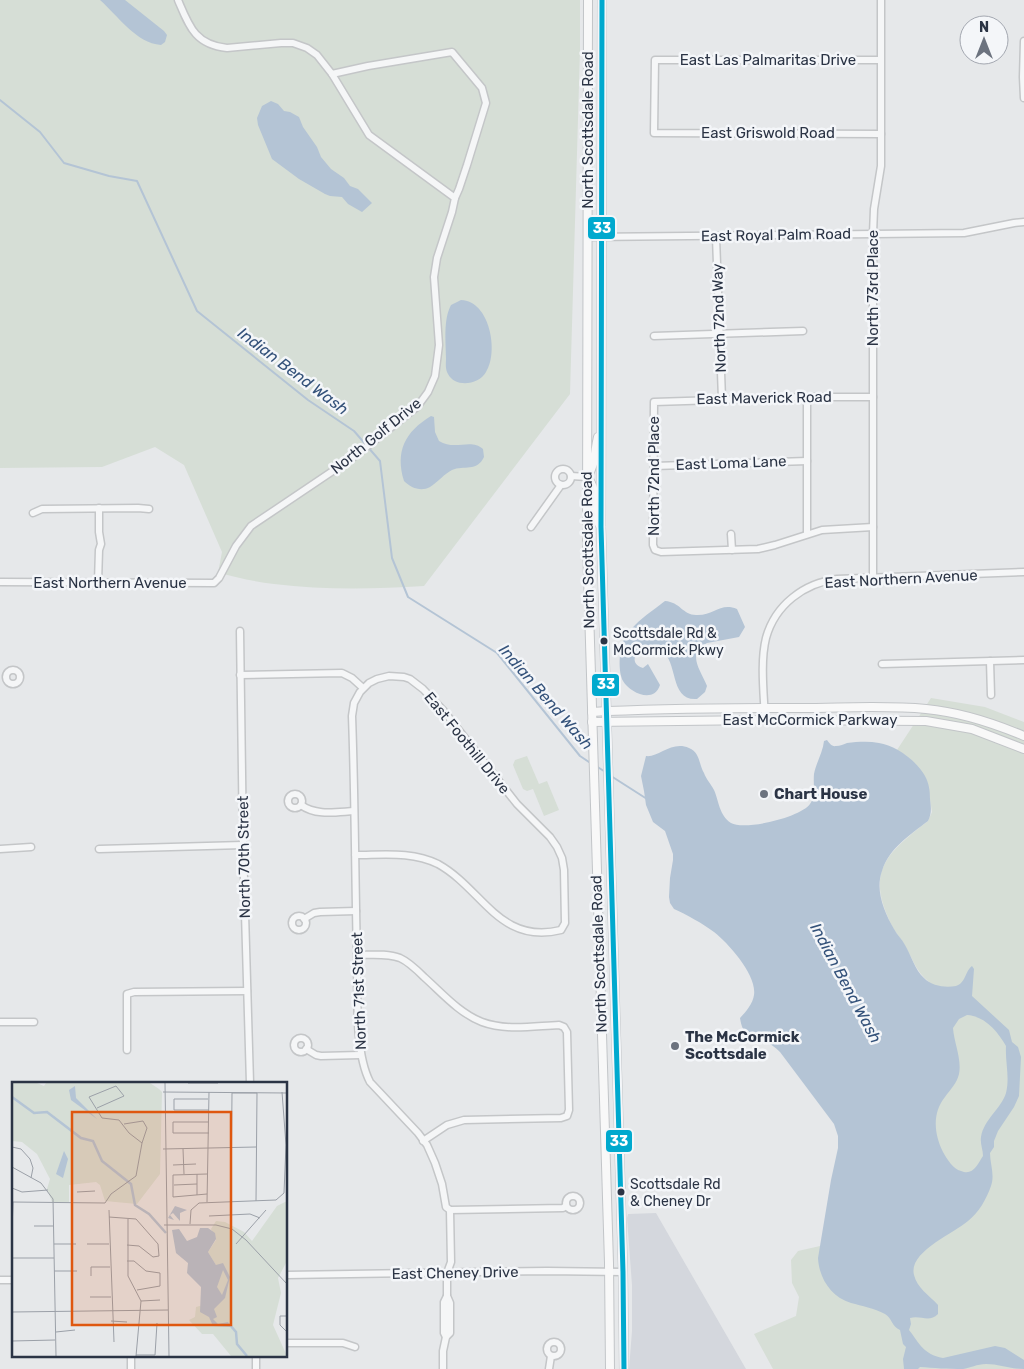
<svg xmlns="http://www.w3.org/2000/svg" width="1024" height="1369" font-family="Rubik,sans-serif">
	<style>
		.built { fill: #d4d7dd }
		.green { fill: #d6ded6 }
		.water { fill: #b4c4d5; fill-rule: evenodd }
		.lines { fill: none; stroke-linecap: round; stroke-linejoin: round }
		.stream { stroke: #b4c4d5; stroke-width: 2 }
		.minor-casing { stroke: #c4c6c8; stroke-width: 9 }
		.major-casing { stroke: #c2c5c8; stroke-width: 10 }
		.minor { stroke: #f5f6f7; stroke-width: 6 }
		.major { stroke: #f8f8f8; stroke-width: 8 }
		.bus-1-casing { stroke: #f4f6f9; stroke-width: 9 }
		.bus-1 { stroke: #00a9ce; stroke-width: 5 }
		.bus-dot { fill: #2b3445; stroke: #f4f6f9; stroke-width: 2 }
		.poi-dot { fill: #6c737f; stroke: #f4f6f9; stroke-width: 2 }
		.labels { text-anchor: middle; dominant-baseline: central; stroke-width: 5; stroke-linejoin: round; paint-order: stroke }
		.bus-label { font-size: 14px; fill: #2b3445; stroke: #f4f6f9; text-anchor: start }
		.street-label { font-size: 15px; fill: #2b3445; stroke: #f4f6f9 }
		.poi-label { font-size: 15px; font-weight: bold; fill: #2b3445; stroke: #f4f6f9; text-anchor: start }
		.water-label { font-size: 16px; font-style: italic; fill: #34527a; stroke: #f4f6f9 }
		.inset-river { fill: none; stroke: #b4c4d5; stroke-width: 2.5 }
		.inset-road { fill: none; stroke: #9ba0a8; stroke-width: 1 }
		.view { fill: #df570f; fill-opacity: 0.15; stroke: #df570f; stroke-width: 2.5 }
		.inset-edge { fill: none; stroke: #2b3445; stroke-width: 2.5 }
		.line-badge { stroke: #f4f6f9; stroke-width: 2 }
		.badge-label { font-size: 14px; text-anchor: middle; font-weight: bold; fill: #fff }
	</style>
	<rect width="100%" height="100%" fill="#e6e8ea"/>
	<polygon class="built" points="656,1213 746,1369 629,1369 632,1331 632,1285 627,1218 628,1214"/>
	<g class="green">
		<path d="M0,0H580V50L570,394L424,586C374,589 323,590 274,584C255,582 236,577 218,573L222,552L184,465L155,447L102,467L0,468Z"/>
		<path d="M931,698L985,707L1024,722V1369H773L754,1334L796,1316L799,1297L792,1283L791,1260L798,1251L895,1229L929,982C916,972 912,957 904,944C901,938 896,934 893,928C865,873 884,855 928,821L932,812L927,781L910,759L897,750Z"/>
		<polygon points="527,756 539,784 547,781 559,810 544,816 533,789 527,791 523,789 513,765 515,760"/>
	</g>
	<g class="water">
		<path d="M100,0H125L164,31L167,35L165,42L161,45C136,43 118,16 100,0Z"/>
		<polygon points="271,101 278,104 284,111 290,112 299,117 303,127 317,147 321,157 331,169 344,178 350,186 358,189 372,203 362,212 348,204 342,197 330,196 325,194 299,179 272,159 258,125 257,118 262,106"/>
		<path d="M461,300C490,301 499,352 486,372C479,385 455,388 448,374C445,369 446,363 446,358C446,342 443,320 451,305Z"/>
		<path d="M431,416L434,417L435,432L439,441C455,451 471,438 483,449L484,457C477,472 464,465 452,470C444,474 438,482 430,487C421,492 411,488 404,481C395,451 405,432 431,416Z"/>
		<path d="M665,601C680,602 683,615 696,615C714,616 720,602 737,609L745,627L739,637L707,643L697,649C693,663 702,673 707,686L705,692L697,699C669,701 679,662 661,650C643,638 623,662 643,668L648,664L660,685C654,704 630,693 623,681C618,672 619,651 623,642C630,625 651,612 665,601Z"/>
		<path d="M827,740C829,743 832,747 836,746C840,746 844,744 847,743C857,742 868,741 879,743C895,745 917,761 925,776C929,783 930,791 930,799C931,807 932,813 928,821C910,835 889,848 882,871C875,890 884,912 894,929C897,935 902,939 905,945C911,955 915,970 924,978C932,986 945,988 956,986C966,983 965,971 972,966L974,969L972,996L1009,1030L1012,1042L1018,1047L1021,1057L1019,1096L1014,1107L998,1131L994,1141V1147L990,1153C990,1164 995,1175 991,1186C986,1200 979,1212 968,1221C953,1234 908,1252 914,1275C917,1288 929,1295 938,1305V1314C929,1323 921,1315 910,1318L911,1324L909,1330C920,1344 923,1354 943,1358L995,1346L1005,1348L1024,1360V1369C1010,1369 999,1364 986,1364C977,1364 970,1368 963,1369C949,1369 933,1368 920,1367L918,1369H904L903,1359L906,1347L903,1344L900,1330C892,1327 892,1318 885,1314C874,1308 862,1306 851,1303C831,1297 819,1278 818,1258L831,1180L838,1148V1136L834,1124L780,1052C775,1047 770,1043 763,1041C748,1035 743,1036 740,1018C746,1012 753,1003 754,995C757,975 729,944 714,932C702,923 687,915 674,909L670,903L669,897L670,878L673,860V854L665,831L653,822L646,805L644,791L641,776L646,756C658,758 672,740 689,748C700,752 699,765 704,773C706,779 711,784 714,790C719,801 719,815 731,823C745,831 801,817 810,804C816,796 813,783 814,774C816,763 823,752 824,741ZM967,1015C985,1016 998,1032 1006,1046C1005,1062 1010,1077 1006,1093C1001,1109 984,1119 981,1137C980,1144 983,1149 983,1156C977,1165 973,1176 961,1171C953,1169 947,1159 943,1152C934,1134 932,1113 945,1097C950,1090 957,1083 959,1074C962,1059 954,1043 953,1028L959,1019Z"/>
	</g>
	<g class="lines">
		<g class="stream">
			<polyline points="0,100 40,132 64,163 109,176 137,181 197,311 308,400 354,431 380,461 392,558 408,597 497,653 580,756 592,764"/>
			<polyline points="596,766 607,773"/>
			<polyline points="611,776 647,799"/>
		</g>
		<g class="minor-casing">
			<g id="minor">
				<polyline points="1024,41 1023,77 1024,98"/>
				<polyline points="880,60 655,60 654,133 881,134"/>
				<polyline points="332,74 368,66 452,52 482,88 486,103 467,165 459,189 455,198"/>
				<polyline points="588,237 964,233 1014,223 1024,222"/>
				<polyline points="716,237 722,399"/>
				<polyline points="654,336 803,331"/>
				<polyline points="807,397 807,534"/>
				<polyline points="654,466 807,461"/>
				<circle cx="563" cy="477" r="8"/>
				<polyline points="571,476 587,477"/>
				<polyline points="33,513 42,509 138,508 149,509"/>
				<polyline points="531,527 561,485"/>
				<polyline points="873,527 822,530 775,545 758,549 661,552 655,550 653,545 654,402 807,397 873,397"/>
				<polyline points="731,534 732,550"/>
				<polyline points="873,577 873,234 874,209 881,166 881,0"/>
				<path d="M0,582L214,583L219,578L236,546L251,526L355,456L417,407L428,392L435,376L439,345L434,277L437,258L452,212L455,198L369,135L332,74L317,55L307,48L293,43H281L227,48C195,45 189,26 178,0"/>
				<polyline points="98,582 99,550 101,544 99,532 99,508"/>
				<polyline points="240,631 243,845 250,1083"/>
				<polyline points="990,661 991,695"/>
				<polyline points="882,664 1024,660"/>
				<circle cx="13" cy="677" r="7"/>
				<polyline points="240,675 342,673 352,678 363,688"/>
				<path d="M765,720C764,695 760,662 766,638C775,605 804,583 837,579L1024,572"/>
				<circle cx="295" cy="801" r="7"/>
				<path d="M301,805C316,816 336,812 354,811"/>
				<polyline points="0,849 31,847"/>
				<polyline points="99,849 243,845"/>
				<path d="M355,855C383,855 412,851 438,864C483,889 499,945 561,930L565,923L564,870L562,858L557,847L550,837L517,804L443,710L423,689L410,679L404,677L389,676L377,679L369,683L360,692L354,703L352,716C355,797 355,877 357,957C358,993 354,1051 370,1082L418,1133L427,1145L435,1163L442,1184L446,1207L450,1210L451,1262L447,1273V1296L450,1303V1333L446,1337L443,1351V1369"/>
				<circle cx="299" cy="923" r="7"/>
				<polyline points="304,919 314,913 320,912 356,911"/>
				<path d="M357,955C371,955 387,953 400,958C409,962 417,970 424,977C442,993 459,1013 482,1022C506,1031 534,1026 559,1025L564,1027L567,1032L569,1110L567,1116L561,1118L464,1120L447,1125L423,1141"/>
				<polyline points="0,1022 34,1022"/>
				<circle cx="301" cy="1045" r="7"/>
				<polyline points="306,1049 316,1055 321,1056 360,1055"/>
				<polyline points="127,1050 127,994 134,992 247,991"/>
				<circle cx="573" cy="1203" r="7"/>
				<polyline points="450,1210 563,1208 566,1206"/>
				<polyline points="286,1275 547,1271 623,1272"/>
				<polyline points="0,1280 14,1280"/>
				<polyline points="446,1337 444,1333 444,1302 447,1296"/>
				<circle cx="554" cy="1349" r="7"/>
				<polyline points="286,1343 343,1343 355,1347"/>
				<polyline points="131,1355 131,1369"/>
				<polyline points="256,1355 256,1369"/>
				<polyline points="549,1369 551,1356"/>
			</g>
		</g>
		<g class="major-casing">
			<g id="major">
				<polyline points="588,0 587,544 609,1263 610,1369"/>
				<polyline points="602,0 601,527 623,1272 624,1369"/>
				<path d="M587,477C596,463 594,453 598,437"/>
				<path d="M587,477C602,496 587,508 601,527"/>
				<path d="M592,712C661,708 731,708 801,708C842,708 884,705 926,709C959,712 993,723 1024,736"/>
				<polyline points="592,722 765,720 926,721 972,729 1024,749"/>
			</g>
		</g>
		<use href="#minor" class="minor"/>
		<use href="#major" class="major"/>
		<g class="bus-1-casing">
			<polyline id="bus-1" points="602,0 601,527 623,1272 624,1369"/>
		</g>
		<use href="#bus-1" class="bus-1"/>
	</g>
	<g class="bus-dot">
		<circle cx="604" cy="641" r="4.5"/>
		<circle cx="621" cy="1192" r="4.5"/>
	</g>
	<g class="poi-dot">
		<circle cx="764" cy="794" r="5"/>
		<circle cx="675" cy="1046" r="5"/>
	</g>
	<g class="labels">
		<g class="bus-label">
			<text x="613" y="633">Scottsdale Rd &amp;<tspan x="613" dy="17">McCormick Pkwy</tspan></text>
			<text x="630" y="1184">Scottsdale Rd<tspan x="630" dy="17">&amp; Cheney Dr</tspan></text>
		</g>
		<g class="street-label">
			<text x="768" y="60">East Las Palmaritas Drive</text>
			<text transform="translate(588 130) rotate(-90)">North Scottsdale Road</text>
			<text x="768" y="133">East Griswold Road</text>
			<text transform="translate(776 235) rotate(-1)">East Royal Palm Road</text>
			<text transform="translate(873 288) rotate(-90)">North 73rd Place</text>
			<text transform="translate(719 318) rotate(-92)">North 72nd Way</text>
			<text transform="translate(764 398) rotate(-1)">East Maverick Road</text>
			<text transform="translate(376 436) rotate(-39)">North Golf Drive</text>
			<text transform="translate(731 463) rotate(-2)">East Loma Lane</text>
			<text transform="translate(654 476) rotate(-90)">North 72nd Place</text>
			<text transform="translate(588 550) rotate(-91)">North Scottsdale Road</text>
			<text transform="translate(901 579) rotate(-3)">East Northern Avenue</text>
			<text x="110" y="583">East Northern Avenue</text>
			<text x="810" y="720">East McCormick Parkway</text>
			<text transform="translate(467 743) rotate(51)">East Foothill Drive</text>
			<text transform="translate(244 857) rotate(-91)">North 70th Street</text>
			<text transform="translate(599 954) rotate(-92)">North Scottsdale Road</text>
			<text transform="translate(359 991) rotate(-92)">North 71st Street</text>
			<text transform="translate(455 1273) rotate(-1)">East Cheney Drive</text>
		</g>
		<g class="poi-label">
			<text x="774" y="794">Chart House</text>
			<text x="685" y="1037">The McCormick<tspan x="685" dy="17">Scottsdale</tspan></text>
		</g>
		<g class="water-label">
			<text transform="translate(293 371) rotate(37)">Indian Bend Wash</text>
			<text transform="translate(546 697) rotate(49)">Indian Bend Wash</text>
			<text transform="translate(846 983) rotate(62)">Indian Bend Wash</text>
		</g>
	</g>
	<g transform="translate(12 1082)">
		<rect width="275" height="275" fill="#e6e8ea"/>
		<path d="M0,1H25L32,4L34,1H138L147,7L150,10L148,92L125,122L93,119L88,103L84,100L57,103V120H40L35,107L38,97L25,72L10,60L0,59ZM275,119V179L266,196L269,211L261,243L275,274H219L201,252H190L177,238L183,235L184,225L199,221L204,183L196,170L204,158L199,147L204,139L213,140L232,150L240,159L265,124Z" fill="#d6ded6"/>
		<path d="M63,4L64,16L85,37L59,18L57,8ZM52,69L56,77L51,96L44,92ZM163,124L175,128L168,131V139L161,131L158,133L162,138L156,136ZM188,146H196L203,151L204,157L196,170L204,183L211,181L218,195L213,216L202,227L205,235L201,237L206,242L216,240L219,245L201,244L197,235L188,230L189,205L175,191L176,181L164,171L160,148L167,147L175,159L185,155ZM211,188L216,198L210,213L205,205Z" fill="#b4c4d5" fill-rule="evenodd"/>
		<path class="inset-river" d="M0,15L22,31L35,30L69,56L81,59L90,79L119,102L123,123L137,132L154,151M218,243L224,250L225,262L235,274"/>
		<path class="inset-road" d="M153,1L157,274M176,1H206M151,10L275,11M270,10L274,63L272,111M196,17H162V28H197M85,26L112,14L104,4M196,40H161V51H197M112,42L131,39L135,46L130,61M0,65L9,67L18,77L21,86L19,96M151,67L244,65M171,67L172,92M161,83L184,82M0,85L29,101L41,117L44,274M195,92L161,93V115L195,112M162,103L185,102M0,106L10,110L36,108M65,110L83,109M185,113V92M219,119L220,11H245L244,119M0,120L93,121L99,112L124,94L130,61L117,51L107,38L90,36L77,15L104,4M195,120L197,10M97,128L102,260M197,134L238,132L248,136M97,135L124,137L146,162L147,174L141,175L127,164L115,163M116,137V194L129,219L124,274M178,142L179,128L187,121L264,118L272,111M152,143H204L220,147L234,158L275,202M22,144H42M0,149L1,120M42,162H64M75,162H97M224,162L254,128M0,176H42M115,179H122L134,189L148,191V204L125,208M42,189H65M79,194V185H98M78,215H99M129,219L148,218M0,230L156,228M275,234H268V243L275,250M99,239L115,240M44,250L63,248M0,259L43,258M124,273H143L145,241"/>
		<path class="view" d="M60,30H219V243H60Z"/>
		<rect width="275" height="275" class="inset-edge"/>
	</g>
	<g class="line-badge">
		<rect x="587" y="216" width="29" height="24" rx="5" fill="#00a9ce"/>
		<rect x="591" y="673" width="29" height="24" rx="5" fill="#00a9ce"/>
		<rect x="605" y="1129" width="28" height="24" rx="5" fill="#00a9ce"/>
	</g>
	<g class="badge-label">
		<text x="602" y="233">33</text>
		<text x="606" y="689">33</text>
		<text x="619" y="1146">33</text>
	</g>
	<g transform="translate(984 40)"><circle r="24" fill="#f4f6f9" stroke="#a4a8b1"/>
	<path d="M0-4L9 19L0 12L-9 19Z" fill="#6c737f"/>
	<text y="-8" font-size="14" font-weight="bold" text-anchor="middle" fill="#2b3445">N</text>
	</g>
</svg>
